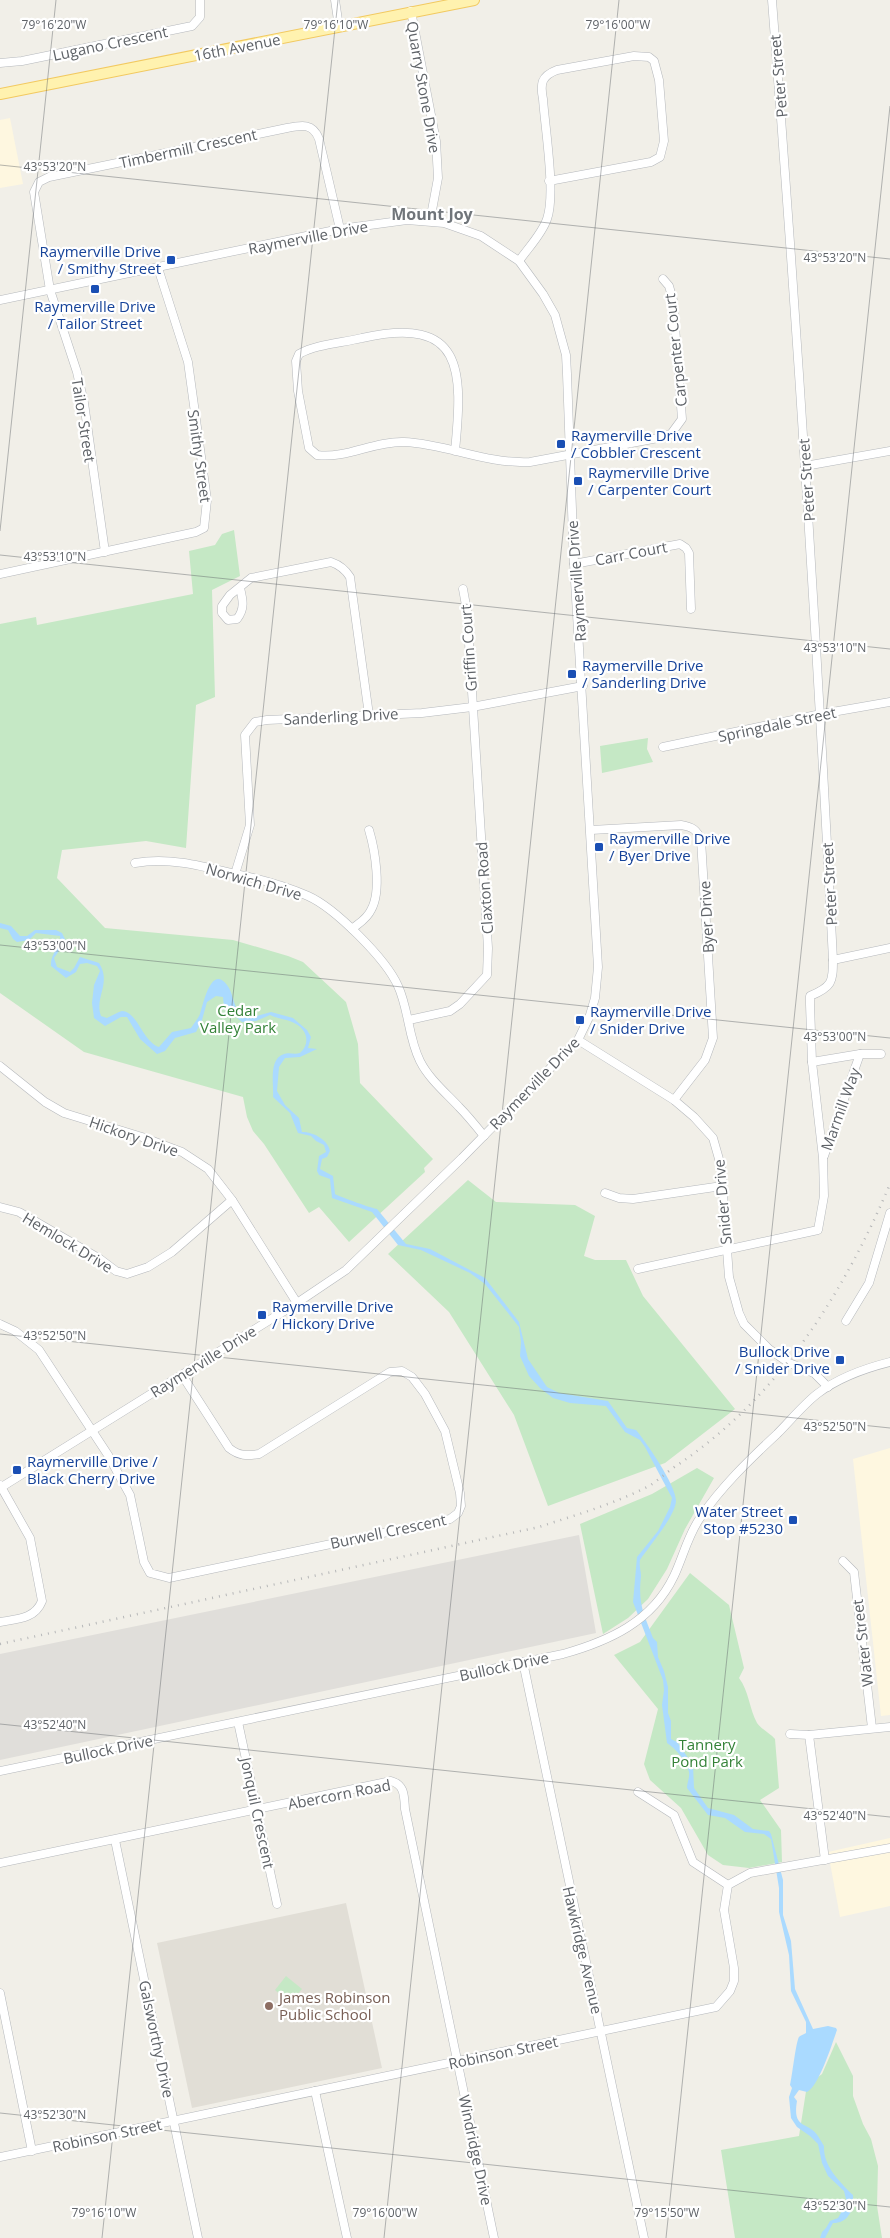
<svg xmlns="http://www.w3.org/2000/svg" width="890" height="2238" font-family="'Open Sans',sans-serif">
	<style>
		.commercial { fill: #fef7e0 }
		.industrial { fill: #e0deda }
		.education { fill: #e1ded6 }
		.green { fill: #c5e8c5 }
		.water { fill: #aadaff }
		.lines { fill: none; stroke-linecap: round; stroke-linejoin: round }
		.minor-casing { stroke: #b5b8bc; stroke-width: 9 }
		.major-casing { stroke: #f2c960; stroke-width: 12 }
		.minor { stroke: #fff; stroke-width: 8 }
		.major { stroke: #fff2af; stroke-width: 10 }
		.rail { stroke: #b6b7b8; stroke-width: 2.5; stroke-dasharray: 1 6; stroke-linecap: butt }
		.ticks { fill: none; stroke: #5f6368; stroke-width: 1; stroke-opacity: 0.45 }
		.transit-dot { fill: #1a4fb4; stroke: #fff; stroke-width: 2 }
		.education-dot { fill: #8d6e63; stroke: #fff; stroke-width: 2 }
		.labels { text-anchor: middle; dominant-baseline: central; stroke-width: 4.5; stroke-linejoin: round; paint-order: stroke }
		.street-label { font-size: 15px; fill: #5f6368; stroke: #fff }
		.transit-label { font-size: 15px; fill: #164399; stroke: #fff; text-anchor: start }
		.park-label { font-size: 15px; fill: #348238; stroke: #fff }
		.education-label { font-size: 15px; fill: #785e54; stroke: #fff; text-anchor: start }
		.neighbourhood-label { font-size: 16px; font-weight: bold; fill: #70757a; stroke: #fff }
		.ticks-label { font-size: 12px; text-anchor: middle; fill: #5f6368; stroke: #fff; stroke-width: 4.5; stroke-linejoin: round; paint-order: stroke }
	</style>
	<rect width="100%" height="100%" fill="#f1efe8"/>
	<g class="commercial">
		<polygon points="10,118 23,184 0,188 0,120"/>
		<polygon points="890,1448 890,1715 881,1716 853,1459"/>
		<polygon points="890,1838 890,1906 840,1917 828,1852"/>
	</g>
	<polygon class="industrial" points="579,1535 596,1633 0,1760 0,1654"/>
	<polygon class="education" points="346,1903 382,2068 192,2108 157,1943"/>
	<g class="green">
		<polygon points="234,530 240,576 212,590 215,697 196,705 186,848 146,841 62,850 57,878 105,928 233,940 288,956 303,962 346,1002 358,1044 360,1083 433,1159 424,1168 425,1172 349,1242 319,1207 309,1213 264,1144 253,1131 247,1117 243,1097 84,1052 0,993 0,624 36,617 37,625 193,594 189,551 215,545 222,534"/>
		<polygon points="648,738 647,749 653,762 602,773 600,746"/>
		<polygon points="468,1180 496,1202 575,1205 595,1216 584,1256 595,1260 626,1260 643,1296 735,1409 665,1463 548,1506 514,1415 449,1312 388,1254"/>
		<polygon points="697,1468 714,1478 685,1529 667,1569 648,1599 628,1618 603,1634 580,1524 652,1494"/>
		<path d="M690,1573L729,1605L744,1668L739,1678C749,1691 749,1708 757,1723C761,1729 770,1733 775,1739L779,1788L760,1800L781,1830L782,1862L749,1868L723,1865L708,1855L681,1808L650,1780L644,1764L658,1709L614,1655L640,1642Z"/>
		<polygon points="286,1976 302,1989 290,2003 275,1990"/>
		<polygon points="836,2042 853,2076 853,2096 863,2124 871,2139 878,2166 877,2206 882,2238 735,2238 721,2150 799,2136 807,2085 822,2074"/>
	</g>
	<path class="water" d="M0,923L11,926L20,936H27L35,930H56L62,933L66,941L54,958L57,967L70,972L74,968L80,957L99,963C112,983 94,998 101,1016L107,1018C111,1016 118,1012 122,1011C137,1011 143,1042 159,1047L172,1032L191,1028C194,1023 198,1019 200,1014C203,1005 211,964 227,985C233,992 233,1005 240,1014L253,1017L271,1012L293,1018L307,1030L311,1037L308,1048L317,1049L300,1057L285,1058L279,1067L277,1091L285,1105L299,1118L302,1132C314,1132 328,1140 330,1151L327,1157L322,1159L320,1169L333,1176L335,1194C340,1197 374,1209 377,1209L406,1244L430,1249L485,1278L519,1322L528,1359L547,1387L559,1393L608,1401L627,1428L636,1430C646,1442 676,1485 676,1501C675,1517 649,1546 640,1560C639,1566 641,1571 641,1576C638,1604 643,1612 653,1638L657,1642L658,1657L664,1671L668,1687V1713L671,1721V1739L677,1742L693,1765L694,1788L708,1808L734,1815L753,1829L769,1831L771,1834L783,1880V1915L791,1941L795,1989L813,2029L828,2026L836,2028L837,2030C832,2044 819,2086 807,2092L799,2090L794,2097L797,2101C792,2130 808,2121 818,2136C820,2139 822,2143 824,2146C823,2166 840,2182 853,2195C854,2209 849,2223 833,2223L825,2238H820L822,2232L826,2228L830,2221L838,2218L846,2204V2199L844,2191L828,2176L822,2163L818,2144L810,2136L797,2127L791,2118L789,2097L792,2088L790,2085C792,2077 796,2041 799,2037C800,2036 804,2034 806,2033V2022L791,1991L789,1955L779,1912V1888L771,1839L764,1834L745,1832L725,1818L708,1815L687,1788C687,1783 690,1777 689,1772C687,1761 676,1749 667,1743L662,1705L664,1690L663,1680L633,1602L637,1557L658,1531L670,1507L672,1498L645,1447L640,1440L625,1432L606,1406L570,1403L553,1398L540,1388L529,1376L520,1356L521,1342L519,1327L485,1284L470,1273L421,1250L398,1245L372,1212L332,1198L330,1179L319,1175L317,1171L319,1156L326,1152L324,1145L316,1141L311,1136L298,1133L290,1113L273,1097C274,1085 268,1059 284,1054C289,1052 294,1055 300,1053C310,1044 308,1031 296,1024C288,1019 278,1019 270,1015L256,1021L242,1022L224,1007L223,997L216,996L207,1002L202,1020L196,1032L175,1038L165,1051L157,1054L140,1039L127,1017H121L105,1026L94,1018L92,1003L94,985L100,971L97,966L87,963L80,964L76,972L66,978L51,966C50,952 62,947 60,936L36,933L29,940L17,942L13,939L8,930L0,928Z"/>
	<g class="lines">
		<g class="minor-casing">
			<g id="minor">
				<polyline points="335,0 339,27"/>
				<polyline points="411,11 436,141 438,178 430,221"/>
				<polyline points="0,63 22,61 192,26 200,17 200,0"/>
				<path d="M519,261C528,248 542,234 547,219C556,194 545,128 543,99C540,84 541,76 557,70L634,56L649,57L654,61L659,80L664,141L660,157L651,162L549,181"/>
				<polyline points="0,300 340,229 407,220 444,223 481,236 519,261 543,294 555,315 566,355 567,374 574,564 598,967 595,998 590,1015 578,1040 462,1158 346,1270 297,1303 0,1488"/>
				<path d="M455,451C463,370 464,315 362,338C342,343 317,344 299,354L296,361L298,391L309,448L317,455C346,459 374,441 404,442C448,444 485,464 530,462L658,438L671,434L682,419L673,300L669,286L663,279"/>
				<polyline points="805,466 890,451"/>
				<path d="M105,552L84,403L77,372L50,290L34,192L39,182L49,177L287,128C302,125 313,123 319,139L340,229"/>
				<polyline points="574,564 680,544 686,548 689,553 691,609"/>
				<polyline points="0,574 196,532 204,528 207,500 188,362 158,268"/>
				<path d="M240,588C243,600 245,609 237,619L228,620L222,613V606L230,595L251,578L331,562C340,565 345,569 350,577L369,715"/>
				<polyline points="663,747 821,714 890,702"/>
				<path d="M591,830L681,825C693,827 697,830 701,840L713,1038L705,1060L674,1100"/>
				<path d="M135,863C170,857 202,866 235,874C260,879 285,886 308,896C335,908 386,959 398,986C409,1010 408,1037 420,1061C429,1079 446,1093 459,1107C468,1116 476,1126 484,1136"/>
				<polyline points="235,874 250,825 245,735 255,722 267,720 422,713 472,707 583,686"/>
				<path d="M352,929C359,923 367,919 371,910C382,891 375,850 369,830"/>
				<polyline points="833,960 890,948"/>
				<polyline points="409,1020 450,1011 460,1004 487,975 488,948 467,611 463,589"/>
				<polyline points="578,1040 674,1100 694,1117 713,1138 721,1166 729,1277 739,1313 744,1324 769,1349 789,1363 814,1373 828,1387"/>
				<polyline points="812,1062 860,1054 881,1054"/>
				<polyline points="0,1066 45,1102 64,1113 142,1137 182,1152 208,1169 232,1200 297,1303"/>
				<polyline points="824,1156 860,1054"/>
				<polyline points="605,1193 619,1198 633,1199 722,1186"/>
				<polyline points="0,1207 19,1212 100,1259 116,1271 127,1274 148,1267 172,1252 232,1200"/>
				<path d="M638,1269L818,1230L824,1196L823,1158L812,1062L810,1004V996C832,987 833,982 833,960C817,639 797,320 772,0"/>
				<polyline points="846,1321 869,1283 890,1213"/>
				<path d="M0,1324L15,1331L39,1350L108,1455L130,1495L144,1562L150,1573L169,1578L450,1519L458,1513L461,1506L460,1493L445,1431L425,1394L412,1377L402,1371L390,1372L259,1454C247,1456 239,1456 229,1448L182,1375"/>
				<polyline points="843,1561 854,1572 872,1728"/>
				<path d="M0,1622C17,1619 35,1619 42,1601L30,1538L0,1485"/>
				<polyline points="523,1662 644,2238"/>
				<polyline points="238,1722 277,1904"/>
				<polyline points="790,1734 809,1735 890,1727"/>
				<polyline points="809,1735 825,1860"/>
				<path d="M0,1771L563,1654C609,1641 652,1622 674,1576C683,1557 688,1535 700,1518C722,1486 749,1460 777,1434C790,1421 803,1405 817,1394C838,1378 866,1368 890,1362"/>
				<polyline points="638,1792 674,1815 693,1862 728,1885"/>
				<polyline points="115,1840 198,2238"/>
				<path d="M0,1863L391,1781C405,1785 404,1796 405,1809L494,2238"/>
				<polyline points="0,1993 32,2151"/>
				<polyline points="315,2091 347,2238"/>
				<polyline points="0,2157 716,2007 730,1991 734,1981 734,1968 724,1910 728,1885 750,1873 890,1848"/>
			</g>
		</g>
		<g class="major-casing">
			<polyline id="major" points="0,94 474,0"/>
		</g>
		<use href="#minor" class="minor"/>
		<use href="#major" class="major"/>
		<path class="rail" d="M0,1644L539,1527C576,1515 614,1504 649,1486C659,1480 669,1470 679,1464C779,1396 844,1293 890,1184"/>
	</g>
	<path class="ticks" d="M0,165L890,259M0,531L56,0M0,555L890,649M0,945L890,1038M0,1334L890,1428M0,1724L890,1817M0,2113L890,2207M102,2238L338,0M384,2238L619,0M666,2238L890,106"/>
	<g class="transit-dot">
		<rect x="166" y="255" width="10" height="10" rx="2.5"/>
		<rect x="90" y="284" width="10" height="10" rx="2.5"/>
		<rect x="556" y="439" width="10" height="10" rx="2.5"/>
		<rect x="573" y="476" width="10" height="10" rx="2.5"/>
		<rect x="567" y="669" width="10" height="10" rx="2.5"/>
		<rect x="594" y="842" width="10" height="10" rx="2.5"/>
		<rect x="575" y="1015" width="10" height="10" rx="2.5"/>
		<rect x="257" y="1310" width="10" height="10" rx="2.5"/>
		<rect x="835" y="1355" width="10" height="10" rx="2.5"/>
		<rect x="12" y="1465" width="10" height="10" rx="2.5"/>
		<rect x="788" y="1515" width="10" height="10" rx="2.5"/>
	</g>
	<circle class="education-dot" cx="269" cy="2006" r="5"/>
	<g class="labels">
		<g class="street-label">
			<text transform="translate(110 43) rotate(-12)">Lugano Crescent</text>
			<text transform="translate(237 47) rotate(-11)">16th Avenue</text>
			<text transform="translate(778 76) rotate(-95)">Peter Street</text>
			<text transform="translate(424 87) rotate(80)">Quarry Stone Drive</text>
			<text transform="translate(188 148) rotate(-12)">Timbermill Crescent</text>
			<text transform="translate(308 237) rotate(-11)">Raymerville Drive</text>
			<text transform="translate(675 350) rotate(-96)">Carpenter Court</text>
			<text transform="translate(84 420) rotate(81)">Tailor Street</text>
			<text transform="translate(200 456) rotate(82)">Smithy Street</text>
			<text transform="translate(806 480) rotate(-94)">Peter Street</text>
			<text transform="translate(631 553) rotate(-11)">Carr Court</text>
			<text transform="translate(576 581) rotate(-94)">Raymerville Drive</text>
			<text transform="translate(468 648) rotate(-94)">Griffin Court</text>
			<text transform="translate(341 716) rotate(-3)">Sanderling Drive</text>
			<text transform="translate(777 724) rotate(-12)">Springdale Street</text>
			<text transform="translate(254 881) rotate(16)">Norwich Drive</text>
			<text transform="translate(829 884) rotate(-93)">Peter Street</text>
			<text transform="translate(484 888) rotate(-94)">Claxton Road</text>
			<text transform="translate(706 917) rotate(-93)">Byer Drive</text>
			<text transform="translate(534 1083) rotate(-46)">Raymerville Drive</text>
			<text transform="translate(840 1109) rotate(-70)">Marmill Way</text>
			<text transform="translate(134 1136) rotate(19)">Hickory Drive</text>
			<text transform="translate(722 1202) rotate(-95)">Snider Drive</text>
			<text transform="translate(68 1242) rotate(31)">Hemlock Drive</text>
			<text transform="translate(203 1361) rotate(-32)">Raymerville Drive</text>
			<text transform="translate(388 1531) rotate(-12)">Burwell Crescent</text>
			<text transform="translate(862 1643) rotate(-97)">Water Street</text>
			<text transform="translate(504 1666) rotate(-12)">Bullock Drive</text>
			<text transform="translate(108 1749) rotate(-12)">Bullock Drive</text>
			<text transform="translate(339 1794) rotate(-11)">Abercorn Road</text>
			<text transform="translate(258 1813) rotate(78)">Jonquil Crescent</text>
			<text transform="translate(583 1950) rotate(77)">Hawkridge Avenue</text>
			<text transform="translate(157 2039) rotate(78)">Galsworthy Drive</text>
			<text transform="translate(503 2052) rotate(-12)">Robinson Street</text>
			<text transform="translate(107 2135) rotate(-12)">Robinson Street</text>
			<text transform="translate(476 2150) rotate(78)">Windridge Drive</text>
		</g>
		<g class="transit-label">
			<text x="161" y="251" text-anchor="end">Raymerville Drive<tspan x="161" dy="17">/ Smithy Street</tspan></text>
			<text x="95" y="306" text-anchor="middle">Raymerville Drive<tspan x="95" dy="17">/ Tailor Street</tspan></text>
			<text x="571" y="435">Raymerville Drive<tspan x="571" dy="17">/ Cobbler Crescent</tspan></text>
			<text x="588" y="472">Raymerville Drive<tspan x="588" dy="17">/ Carpenter Court</tspan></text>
			<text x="582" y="665">Raymerville Drive<tspan x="582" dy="17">/ Sanderling Drive</tspan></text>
			<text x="609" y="838">Raymerville Drive<tspan x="609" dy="17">/ Byer Drive</tspan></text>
			<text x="590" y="1011">Raymerville Drive<tspan x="590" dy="17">/ Snider Drive</tspan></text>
			<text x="272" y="1306">Raymerville Drive<tspan x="272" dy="17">/ Hickory Drive</tspan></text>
			<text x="830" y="1351" text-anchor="end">Bullock Drive<tspan x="830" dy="17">/ Snider Drive</tspan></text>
			<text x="27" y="1461">Raymerville Drive /<tspan x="27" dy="17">Black Cherry Drive</tspan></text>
			<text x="783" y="1511" text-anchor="end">Water Street<tspan x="783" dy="17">Stop #5230</tspan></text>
		</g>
		<g class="park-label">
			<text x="238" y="1010">Cedar<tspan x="238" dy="17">Valley Park</tspan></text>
			<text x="707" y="1744">Tannery<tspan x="707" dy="17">Pond Park</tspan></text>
		</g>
		<g class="education-label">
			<text x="279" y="1997">James Robinson<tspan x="279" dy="17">Public School</tspan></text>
		</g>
		<g class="neighbourhood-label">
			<text x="432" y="214">Mount Joy</text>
		</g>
	</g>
	<g class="ticks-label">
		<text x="54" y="29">79°16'20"W</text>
		<text x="336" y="29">79°16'10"W</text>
		<text x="618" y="29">79°16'00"W</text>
		<text x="55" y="171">43°53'20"N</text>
		<text x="835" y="262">43°53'20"N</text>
		<text x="55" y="561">43°53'10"N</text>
		<text x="835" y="652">43°53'10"N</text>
		<text x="55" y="950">43°53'00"N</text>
		<text x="835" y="1041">43°53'00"N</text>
		<text x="55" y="1340">43°52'50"N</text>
		<text x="835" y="1431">43°52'50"N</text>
		<text x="55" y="1729">43°52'40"N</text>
		<text x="835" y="1820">43°52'40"N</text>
		<text x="55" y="2119">43°52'30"N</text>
		<text x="835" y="2210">43°52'30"N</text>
		<text x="104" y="2217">79°16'10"W</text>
		<text x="385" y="2217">79°16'00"W</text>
		<text x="667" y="2217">79°15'50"W</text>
	</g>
</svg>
